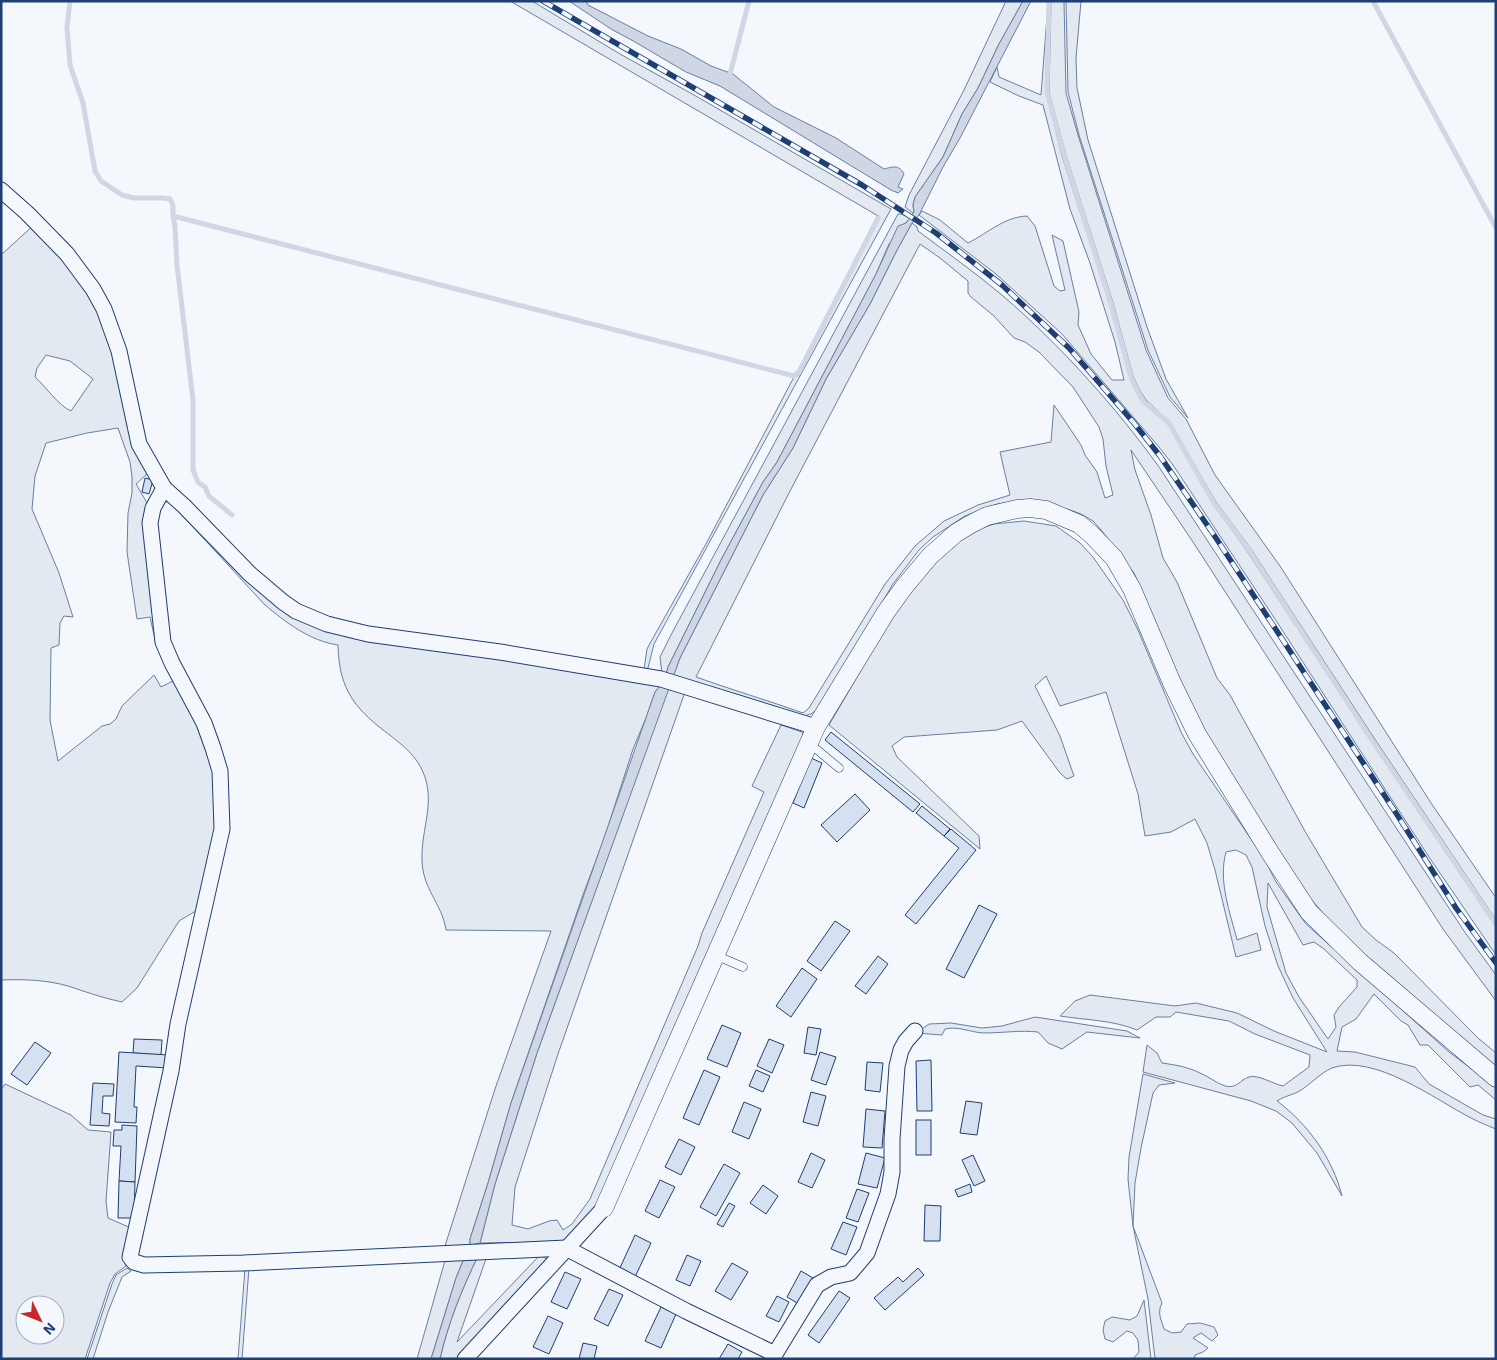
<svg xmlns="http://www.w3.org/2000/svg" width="1497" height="1360" font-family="'Exo 2',sans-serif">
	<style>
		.green { fill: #e3e9f0; stroke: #687fa3; fill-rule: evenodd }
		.water { fill: #cfd7e4; stroke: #687fa3 }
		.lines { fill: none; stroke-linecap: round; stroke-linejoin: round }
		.stream { stroke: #cfd7e4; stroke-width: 5 }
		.building { fill: #d5e0f0; stroke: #1d3f73 }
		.service-casing { stroke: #1d3f73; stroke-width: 9 }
		.minor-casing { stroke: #1d3f73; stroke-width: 17 }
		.tertiary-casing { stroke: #1d3f73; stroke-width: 19 }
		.service { stroke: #f4f7fb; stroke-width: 8 }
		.minor { stroke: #f4f7fb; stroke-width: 15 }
		.tertiary { stroke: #f4f7fb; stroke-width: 18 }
		.rail-casing { stroke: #1d3f73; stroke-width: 5.5 }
		.rail { stroke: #f4f7fb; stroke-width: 4; stroke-dasharray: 11; stroke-linecap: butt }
	</style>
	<rect width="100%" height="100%" fill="#f4f7fb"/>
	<g class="green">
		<polygon points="510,1 532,1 620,54 694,95 891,209 654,644 648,668 644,670 647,649 653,638 707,542 794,377 799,375 880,217"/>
		<polygon points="1006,1 1023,1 999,44 978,88 962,114 943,157 915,197 913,205 914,212 913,213 905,207 909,195 964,90"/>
		<polygon points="1051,1 1064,1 1066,93 1078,135 1146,350 1168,398 1186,419 1215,475 1280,566 1431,803 1496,898 1496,920 1372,735 1251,549 1216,502 1170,422 1146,400 1139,389 1133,376 1113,303 1066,155 1049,92"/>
		<polygon points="1066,1 1081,1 1076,58 1077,88 1088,140 1147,327 1166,379 1188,418 1170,397 1148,350 1079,135 1068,92"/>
		<path d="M1048,3L1046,92L1062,156L1110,304L1130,377L1136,391L1143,403L1168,424L1213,504L1247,551L1369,738L1496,927V955L1429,857L1277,622L1173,465L1159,447L1062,334L996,274L919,215L922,211L940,220L968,243C988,233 1004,217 1027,216L1035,226L1054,286L1060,291L1065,290L1052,235L1063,241L1079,312L1078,325L1091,354L1112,380H1124L1115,342L1090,263L1070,209L1043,105L1019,96L990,82L997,67L999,77L1041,95Z"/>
		<polygon points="898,214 901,214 910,218 889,244 876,274 777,462 763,482 722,558 668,667 666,675 662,674 660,657 672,633"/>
		<path d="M912,223L917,227L918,231C946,252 976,273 1003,296C1059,344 1116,407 1159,467L1464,931L1496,975V1001L1443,929L1193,542L1131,450L1135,470L1151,515L1163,558L1177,582L1217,678L1230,695L1306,833L1362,927L1376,940L1394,953L1478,1038L1496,1053V1071L1343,936L1309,897L1213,748L1168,657L1159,630L1134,573L1102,531L1093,521L1081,514L1070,510L1044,503L1012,502L997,504L965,516L933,537L919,550L893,584L818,709L811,714L804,716L672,678L680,658L763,495L793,448L826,379L870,304L896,252ZM920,244L940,258L968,281V293L971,297L994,316L1014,338L1025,342L1039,352L1073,387L1099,427L1103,439L1106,466L1113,495L1105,498L1097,472L1085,455L1081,445L1054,405L1051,442L1000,452L1010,495L978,505L944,521L915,546L885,584L809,708L803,713C767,700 732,690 696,677L790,491Z"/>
		<path d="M34,225L82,281L104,323L148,473L136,484L150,508L160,646L156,644L150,617L137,619L127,552L128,513L132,493V477L130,462L118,428L87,433L46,443L35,476L32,509L59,573L73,617L64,616L60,623L59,645L51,648L50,720L58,761L102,726L110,724L116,719L122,706L154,675L161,687L173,681L192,708L211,752L219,808L201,908L179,921L137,988L122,1002C103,998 86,992 68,986C47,980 24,979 1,980V255ZM46,355L70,361L93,379L71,411C58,405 47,388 35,377L37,368Z"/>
		<path d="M168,499L277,605L487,657L661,685L655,692L646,718L633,749L604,839L584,892L511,1103L488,1183L470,1239V1245L444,1249L495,1089L551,931L446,930C442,903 422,889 422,859C421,829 436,802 423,772C416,756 405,747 391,736C356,710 339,691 338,645C310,641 285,622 264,604L170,502H160Z"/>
		<path d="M1024,521L1056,526L1080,543L1093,557L1123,600L1138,630L1181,732L1193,754L1264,858L1276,882L1306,924L1449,1052L1496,1087V1100L1478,1085L1470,1087L1428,1045H1420L1408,1025L1401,1021L1374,994L1356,1019L1342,1027L1337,1051L1355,1052L1415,1067L1429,1084L1483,1115L1496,1119V1129C1488,1126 1479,1122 1471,1118C1436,1100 1374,1053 1332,1068C1320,1073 1310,1085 1298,1092C1291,1095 1283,1097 1277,1101C1308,1124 1333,1159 1342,1196L1317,1153L1292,1123L1276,1111L1251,1101L1143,1072L1147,1045L1157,1053L1162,1063C1176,1065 1188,1067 1200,1073C1208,1076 1216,1083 1225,1086C1238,1089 1239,1080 1249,1077C1258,1074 1273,1084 1283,1086L1309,1067L1310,1055L1255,1034L1229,1021L1176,1012L1170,1017H1156L1137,1030C1113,1020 1085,1020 1060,1016L1075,1001L1090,995L1175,1006L1196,1003L1237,1013L1274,1031L1327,1052L1293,998L1278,966L1265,926L1252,867L1246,855L1236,850L1226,852C1218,881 1230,912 1237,940L1257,933L1261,950L1236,957L1215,870L1207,843L1195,819L1171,832L1145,836L1138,794L1106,692L1060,706L1046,676L1035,686L1060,736L1074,776L1067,779L1060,773L1022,721L997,730L904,737L892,746L897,757L979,836L980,849L829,725L878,641L902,603L938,557L965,537L982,528L994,524ZM1268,883L1303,945L1314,942L1324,949L1357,980V987L1339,1007L1334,1015L1336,1027L1328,1039L1299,997L1286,973L1267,907Z"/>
		<polygon points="669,686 685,692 558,1054 515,1187 512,1225 528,1229 549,1221 557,1220 563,1230 572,1224 590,1199 698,946 702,933 764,792 752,786 781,725 802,732 803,737 598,1203 568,1238 560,1242 480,1243 495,1184 537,1053"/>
		<path d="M1035,1017L1127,1031L1140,1038L1087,1032L1062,1049L1048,1043L1038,1032C1020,1030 1002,1033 983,1033C970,1032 958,1026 945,1029L942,1035L916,1033L929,1024L951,1023L982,1028L1002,1026Z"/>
		<path d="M1143,1074L1175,1083L1159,1085L1153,1093L1141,1148L1135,1183L1133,1226L1162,1303C1157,1313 1161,1319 1164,1329L1172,1333L1181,1332L1187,1324L1200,1323L1214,1327L1218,1335L1212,1341L1201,1333L1193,1338L1208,1348L1203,1352L1195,1355L1194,1359H1155L1148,1299L1133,1226L1128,1179L1129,1157Z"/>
		<path d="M5,1084L71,1115L88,1130L111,1132L106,1201L108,1218L131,1228L123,1252L126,1266L115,1274L110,1283L85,1359H1V1090ZM25,1305H55V1335H25Z"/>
		<path d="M540,1255L547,1259L544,1264L457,1359H440C448,1323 462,1289 478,1256H487L457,1342Z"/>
		<polygon points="465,1256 456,1278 431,1359 417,1359 446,1257"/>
		<polygon points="127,1268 131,1271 122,1277 108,1312 93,1359 87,1359 112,1284 116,1275"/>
		<polygon points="245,1268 249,1268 242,1359 238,1359"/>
		<polygon points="1144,1300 1151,1359 1133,1359 1139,1352 1138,1340 1133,1333 1127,1331 1113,1342 1105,1339 1103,1330 1105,1321 1112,1317 1130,1320 1137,1316"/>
	</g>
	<g class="water">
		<path d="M569,1H586L588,5L648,36L681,49L711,66L733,74L774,107L836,138L884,169C892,167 899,164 904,174L898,187L903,189L898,193L891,190L720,86L686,72L635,42L611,29Z"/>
		<path d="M1023,1H1031L960,138L943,167L919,215L912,223L896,252L870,304L826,379L793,448L763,495L680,658L537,1053L495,1184L480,1243L470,1245V1239L488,1183L511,1103L655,692C662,684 666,677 668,667L722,558L763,482L777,462L876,274L898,226L906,223L914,212L913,205L915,197L943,157L962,114L978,88L999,44Z"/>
		<path d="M465,1256H478C462,1289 448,1323 440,1359H431L456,1278Z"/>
	</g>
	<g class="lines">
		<g class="stream">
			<polyline points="70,1 67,27 70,65 83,103 95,171 101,181 122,195 134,198 163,198 170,199 173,205 173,216 175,226 177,265 193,400 193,470 198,482 205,487 209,496 232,515"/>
			<polyline points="1049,1 1047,92 1064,155 1111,304 1131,377 1137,390 1144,402 1169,423 1214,503 1249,550 1370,737 1496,924"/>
			<polyline points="1373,1 1496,228"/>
			<polyline points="729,78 749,1"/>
			<polyline points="173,216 794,376 799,372 878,218"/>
		</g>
	</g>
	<g class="building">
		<polygon points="145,478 153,480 149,494 142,492"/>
		<polygon points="831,732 920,804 913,812 825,740"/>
		<polygon points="811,758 822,763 804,808 793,803"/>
		<polygon points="855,794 870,810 837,842 821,825"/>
		<polygon points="922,806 950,829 944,836 916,813"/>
		<polygon points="951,829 976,850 916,924 905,915 959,848 944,836"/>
		<polygon points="979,905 997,914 964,978 946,969"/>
		<polygon points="835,921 850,931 821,971 807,961"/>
		<polygon points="878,956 888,964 866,994 855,986"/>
		<polygon points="802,968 817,979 791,1017 776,1006"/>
		<polygon points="722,1025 741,1033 727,1067 707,1059"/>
		<polygon points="808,1027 821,1029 816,1055 804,1053"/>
		<polygon points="134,1039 162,1040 161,1055 133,1053"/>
		<polygon points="769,1039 784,1045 772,1073 757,1066"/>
		<polygon points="35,1042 51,1053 27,1085 11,1074"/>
		<polygon points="119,1052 169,1055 168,1068 136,1066 134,1107 137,1107 136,1123 115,1122"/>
		<polygon points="820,1052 836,1057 826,1085 811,1080"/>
		<polygon points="931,1060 932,1111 917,1111 916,1061"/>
		<polygon points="867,1062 883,1063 880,1092 865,1090"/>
		<polygon points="704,1070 720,1077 699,1125 683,1118"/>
		<polygon points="756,1070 770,1076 763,1092 749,1086"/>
		<polygon points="93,1083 114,1084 113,1096 103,1096 102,1113 110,1114 109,1126 90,1125"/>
		<polygon points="811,1092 826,1096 818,1126 803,1122"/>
		<polygon points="966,1101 982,1103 977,1135 960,1133"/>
		<polygon points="744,1102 761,1109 749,1139 732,1132"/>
		<polygon points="866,1109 885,1111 882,1148 863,1147"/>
		<rect x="916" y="1120" width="15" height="35"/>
		<polygon points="122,1125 137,1126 135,1182 119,1181 121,1146 113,1146 114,1130 122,1130"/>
		<polygon points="679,1139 695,1147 681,1175 665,1167"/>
		<polygon points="811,1153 825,1160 812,1188 798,1182"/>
		<polygon points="866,1153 885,1158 877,1188 858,1184"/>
		<polygon points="973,1155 985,1181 974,1186 962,1160"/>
		<polygon points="724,1164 740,1173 716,1216 700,1207"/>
		<polygon points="660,1180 675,1187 659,1218 645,1211"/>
		<polygon points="119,1181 135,1182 134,1218 118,1218"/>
		<polygon points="970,1184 972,1192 958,1197 955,1190"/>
		<polygon points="763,1185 778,1196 766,1214 750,1203"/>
		<polygon points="857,1189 869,1193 858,1222 846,1218"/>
		<polygon points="729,1203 735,1206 723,1227 717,1224"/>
		<polygon points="925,1205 941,1206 940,1241 924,1241"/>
		<polygon points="843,1222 857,1227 846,1255 831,1249"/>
		<polygon points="635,1235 651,1243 635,1277 619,1270"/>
		<polygon points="687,1255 701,1261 690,1286 676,1280"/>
		<polygon points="732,1263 748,1272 731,1300 715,1291"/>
		<polygon points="918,1268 924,1275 885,1310 874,1298 898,1277 903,1282"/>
		<polygon points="801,1271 813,1278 799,1304 787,1297"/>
		<polygon points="565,1272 581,1279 567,1309 551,1302"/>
		<polygon points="609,1289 623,1295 608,1326 594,1319"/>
		<polygon points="839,1291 850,1298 819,1343 808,1335"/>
		<polygon points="777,1296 789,1302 779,1322 766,1316"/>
		<polygon points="661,1307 676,1314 661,1348 645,1341"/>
		<polygon points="548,1316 563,1323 549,1354 533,1347"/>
		<polygon points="583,1343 597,1346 594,1359 579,1359"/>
		<polygon points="728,1344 742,1352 738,1359 719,1359"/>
	</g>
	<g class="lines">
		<g class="service-casing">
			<g id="service">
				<polyline points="809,743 839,768"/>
				<polyline points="715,955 743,967"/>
			</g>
		</g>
		<g class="minor-casing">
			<g id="minor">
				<polyline points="1,190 27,213 67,254 93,289 104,309 119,351 139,444 164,488 184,506 250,574 283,602 296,611 327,624 368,634 500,652 661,679 816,727"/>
				<polyline points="164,488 153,508 150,523 163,642 172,663 204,723 213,748 220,771 222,829 178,1024 171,1071 130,1257 134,1262 144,1265 243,1263 566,1248 686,1311 775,1354"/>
				<polyline points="465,1359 604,1208"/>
				<polyline points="772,1359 817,1285 831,1277 850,1273 867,1253 888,1194 892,1172 892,1139 897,1066 901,1050 906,1041 915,1031"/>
			</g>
		</g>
		<g class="tertiary-casing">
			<polyline id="tertiary" points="604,1208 816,727 886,612 904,587 930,556 956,533 971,524 987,516 1017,509 1030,508 1046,510 1079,524 1091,534 1114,558 1132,589 1172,683 1197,734 1271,854 1309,912 1360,962 1496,1078"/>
		</g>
		<use href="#service" class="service"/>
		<use href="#minor" class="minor"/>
		<use href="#tertiary" class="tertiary"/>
		<g class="rail-casing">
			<polyline id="rail" points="543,1 862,185 936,233 1002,285 1069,348 1134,423 1160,456 1216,538 1396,813 1456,908 1496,963"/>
		</g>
		<use href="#rail" class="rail"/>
	</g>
	<rect width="1497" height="1360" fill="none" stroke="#1d3f73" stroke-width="5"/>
	<g transform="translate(40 1320) rotate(133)"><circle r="24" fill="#f4f7fb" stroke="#9eadc5"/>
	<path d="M0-4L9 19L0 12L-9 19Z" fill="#c62828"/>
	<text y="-8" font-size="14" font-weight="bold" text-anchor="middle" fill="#1d3f73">N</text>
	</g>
</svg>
